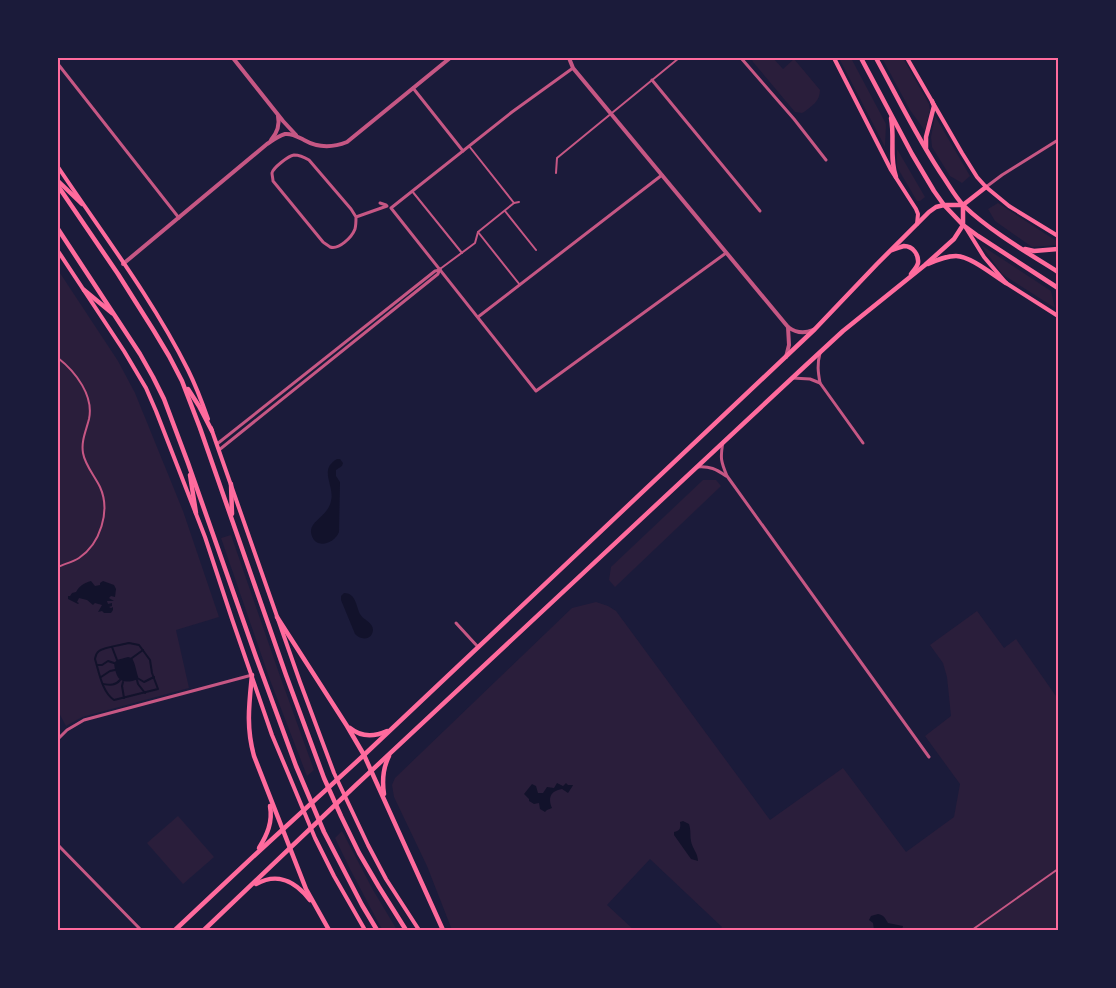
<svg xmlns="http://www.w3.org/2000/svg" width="1116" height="988" font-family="'Archivo Narrow',sans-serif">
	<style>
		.green { fill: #2a1e3b }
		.water { fill: #12122b }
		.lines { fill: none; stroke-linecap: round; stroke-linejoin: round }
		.stream { stroke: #12122b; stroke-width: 2 }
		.pedestrian { stroke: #c65784; stroke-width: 2 }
		.minor { stroke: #c65784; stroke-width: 3 }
		.tertiary { stroke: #c65784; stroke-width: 4 }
		.secondary { stroke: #ff6b9d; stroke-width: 4 }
		.primary { stroke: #ff6b9d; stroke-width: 4.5 }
		.neatline { fill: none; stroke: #ff6b9d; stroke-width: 2 }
	</style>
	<rect width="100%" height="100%" fill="#1b1b3a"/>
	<g class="green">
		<path d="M751,58H773L783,69L794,59L820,90C820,101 812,106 804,112L802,113L795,112L753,62Z"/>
		<polygon points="839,58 851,58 886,124 885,147"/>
		<polygon points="882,58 903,58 929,104 930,110 925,131 910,110"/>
		<polygon points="935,116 970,176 962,183 950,176 932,147 931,137"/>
		<polygon points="897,149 925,197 920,201 917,201 897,167"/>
		<polygon points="998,203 1058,242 1058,245 1032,247 995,221 988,209"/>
		<polygon points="981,245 1051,291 1055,308 1002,274"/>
		<polygon points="58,270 118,361 135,393 183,511 219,617 176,630 189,688 82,717 66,726 58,711"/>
		<polygon points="703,480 716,480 721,486 615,587 609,580 611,567"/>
		<polygon points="231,535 280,676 314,770 307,776 270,680 221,538"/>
		<polygon points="596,602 608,606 616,611 770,820 843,768 906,852 954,817 960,784 925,736 951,716 947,677 943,663 930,645 977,611 1004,648 1016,639 1058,699 1058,930 719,930 722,927 650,859 607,905 634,930 452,930 427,866 394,797 392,785 395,778 572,608"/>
		<polygon points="178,816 214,857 183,884 147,843"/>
		<polygon points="342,831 373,890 397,930 383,930 379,924 350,869 335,838"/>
	</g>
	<g class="water">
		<path d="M337,459H340L343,463L342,466L336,470V476L340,482L339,532C334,545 313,550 311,532C310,521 328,516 331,501C335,485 318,470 337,459Z"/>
		<path d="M91,581L95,586L100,585V583L103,581L114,585L116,589L115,597L111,596L109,598L114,601H107L108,604L112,603V606L109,607L111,608L113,607V610L111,613H104L102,611L98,612L102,605L95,603L93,605L87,600L79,598L77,602L79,603L78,604L68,599V596H70L72,593L76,592C79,586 84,583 91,581Z"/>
		<path d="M344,593C356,593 356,606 360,614C363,620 373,622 373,630C372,641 360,640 355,634L341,600V596Z"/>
		<path d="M128,657L132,658C136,665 136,672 139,679C122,685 116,681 114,663L117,660Z"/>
		<path d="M557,783L563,786L566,783L568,785H573L572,787L568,793L562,789C550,791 548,798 552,808L547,810L545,812L540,809L539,803L534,804L529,801V799L524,794L532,784L536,786L538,793H543L547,787L554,788Z"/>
		<path d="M683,821L689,824C691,830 690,835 691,841C692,848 698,853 698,861L691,859L674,835V832C680,831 681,828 680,822Z"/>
		<path d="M878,914C884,915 885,918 888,923L903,926L902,930H874L873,923L869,920L871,916Z"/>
	</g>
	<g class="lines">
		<g class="stream">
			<path d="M129,643L139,645L150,660L152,673L158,689L114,700C102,692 99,672 95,659C96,655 96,653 99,651C104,647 122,645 129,643Z"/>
			<polyline points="112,647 117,660"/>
			<polyline points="132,658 143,650"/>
			<polyline points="97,665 102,665 108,661 114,663"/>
			<polyline points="101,677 110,671 115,670"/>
			<polyline points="139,679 144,682 154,677"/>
			<polyline points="137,680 138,684 145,693"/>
			<polyline points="123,682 122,686 124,698"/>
			<path d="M103,684C110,685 115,686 120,680"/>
		</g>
		<g class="pedestrian">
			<polyline points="469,146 514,203"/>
			<polyline points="556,173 557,158 679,58"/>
			<polyline points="412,191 462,253"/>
			<polyline points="505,211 536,250"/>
			<polyline points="478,232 520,285"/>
			<polyline points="440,269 475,243 478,232 514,203 519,202"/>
			<path d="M58,358C76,372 94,396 89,419C86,431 81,441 83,453C85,465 94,475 100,487C111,511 100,544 79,558C73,562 64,564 58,567"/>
			<polyline points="972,930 1058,869"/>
		</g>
		<g class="minor">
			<polyline points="741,58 794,119 826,160"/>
			<polyline points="58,64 179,218"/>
			<polyline points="573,68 512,112 391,208 536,391 726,253"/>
			<polyline points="652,80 760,211"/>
			<polyline points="413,88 463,151"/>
			<polyline points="986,187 1002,175 1058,140"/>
			<polyline points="380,203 386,205"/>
			<path d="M356,217C356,222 356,225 355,229C352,237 339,250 330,247C329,246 324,243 323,242L273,181C273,179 272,175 272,173C273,168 288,156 294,155C300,155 304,157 309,160L351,209L356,217L387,206"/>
			<polyline points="478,317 662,175"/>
			<path d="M820,353C817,364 818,372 820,383L863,443"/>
			<polyline points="792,378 810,379 820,383"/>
			<path d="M723,442C720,458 721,462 727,476L929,757"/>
			<polyline points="217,444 435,271 440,270"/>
			<polyline points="219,450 438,274 440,269"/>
			<path d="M697,467C710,466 716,469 726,476"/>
			<polyline points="456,623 478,647"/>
			<polyline points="58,739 67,730 84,720 252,675"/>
			<polyline points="58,845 141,930"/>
		</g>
		<g class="tertiary">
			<polyline points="233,58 283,121 296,135"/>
			<path d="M569,58L573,68L788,327C796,333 804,334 813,330"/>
			<path d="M271,140C277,133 280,125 278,116"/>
			<path d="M123,264L267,144C273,140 278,136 285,134C292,133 298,137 304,140C318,148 332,148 347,142L450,58"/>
			<polyline points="786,357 789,345 788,327"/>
		</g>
		<g class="secondary">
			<polyline points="834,58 891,170 916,209 918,214 917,224"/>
			<polyline points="907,58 962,153 977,177 986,187 1009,206 1058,236"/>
			<path d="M58,167C102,233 152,298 188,370C196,386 202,402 208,419"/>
			<polyline points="966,228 984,257 1006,283 1058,316"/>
			<polyline points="58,251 124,351 146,388 156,411 205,537 232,619 272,735 288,773 315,838 334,876 365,930"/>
			<polyline points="211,428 300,682 334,773 368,845 386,879 419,930"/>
		</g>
		<g class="primary">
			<polyline points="861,58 912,154 934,191 944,205 963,225 978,236 1058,288"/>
			<path d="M876,58C898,98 918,140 944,178C950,187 956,198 964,206C990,231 1028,253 1058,272"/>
			<path d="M891,118C895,138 889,158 896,177"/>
			<polyline points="926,148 926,137 934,106 932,101"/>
			<polyline points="58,181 82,204"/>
			<polyline points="58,186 118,274 154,331 169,356 182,381 200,428 286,675 324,778 341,816 359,853 379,887 406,930"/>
			<polyline points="58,229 140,354 153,377 164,399 188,463 256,657 296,766 324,832 362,905 377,930"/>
			<polyline points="1025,249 1034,251 1058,249"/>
			<path d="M892,250C896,249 900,247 904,246C913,246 919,255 918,263C917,267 914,270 911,274"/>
			<path d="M928,264C937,260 946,256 956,256C970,256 993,275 1006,283"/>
			<polyline points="84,290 112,313"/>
			<polyline points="188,389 199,406 212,431"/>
			<polyline points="190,475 196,513"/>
			<polyline points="231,484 232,514"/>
			<polyline points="277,617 347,726 364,755 443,930"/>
			<path d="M252,675C249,705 246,727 254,756L306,889L329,930"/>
			<path d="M350,728C361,737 374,737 387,731"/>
			<path d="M384,794C382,781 383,768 389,756"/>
			<path d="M259,848C267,835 273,822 270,806"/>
			<path d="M256,884C278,872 295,881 310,900"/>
			<polyline points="175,930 256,854 364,755 815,329 877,264 929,212 936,207 944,205 963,205 986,187"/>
			<polyline points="204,930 355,786 804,367 843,331 925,265 954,239 963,225 963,205"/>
		</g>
	</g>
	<rect width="1116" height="988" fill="none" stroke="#1b1b3a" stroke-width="118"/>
	<rect x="59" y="59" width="998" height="870" class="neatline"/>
</svg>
